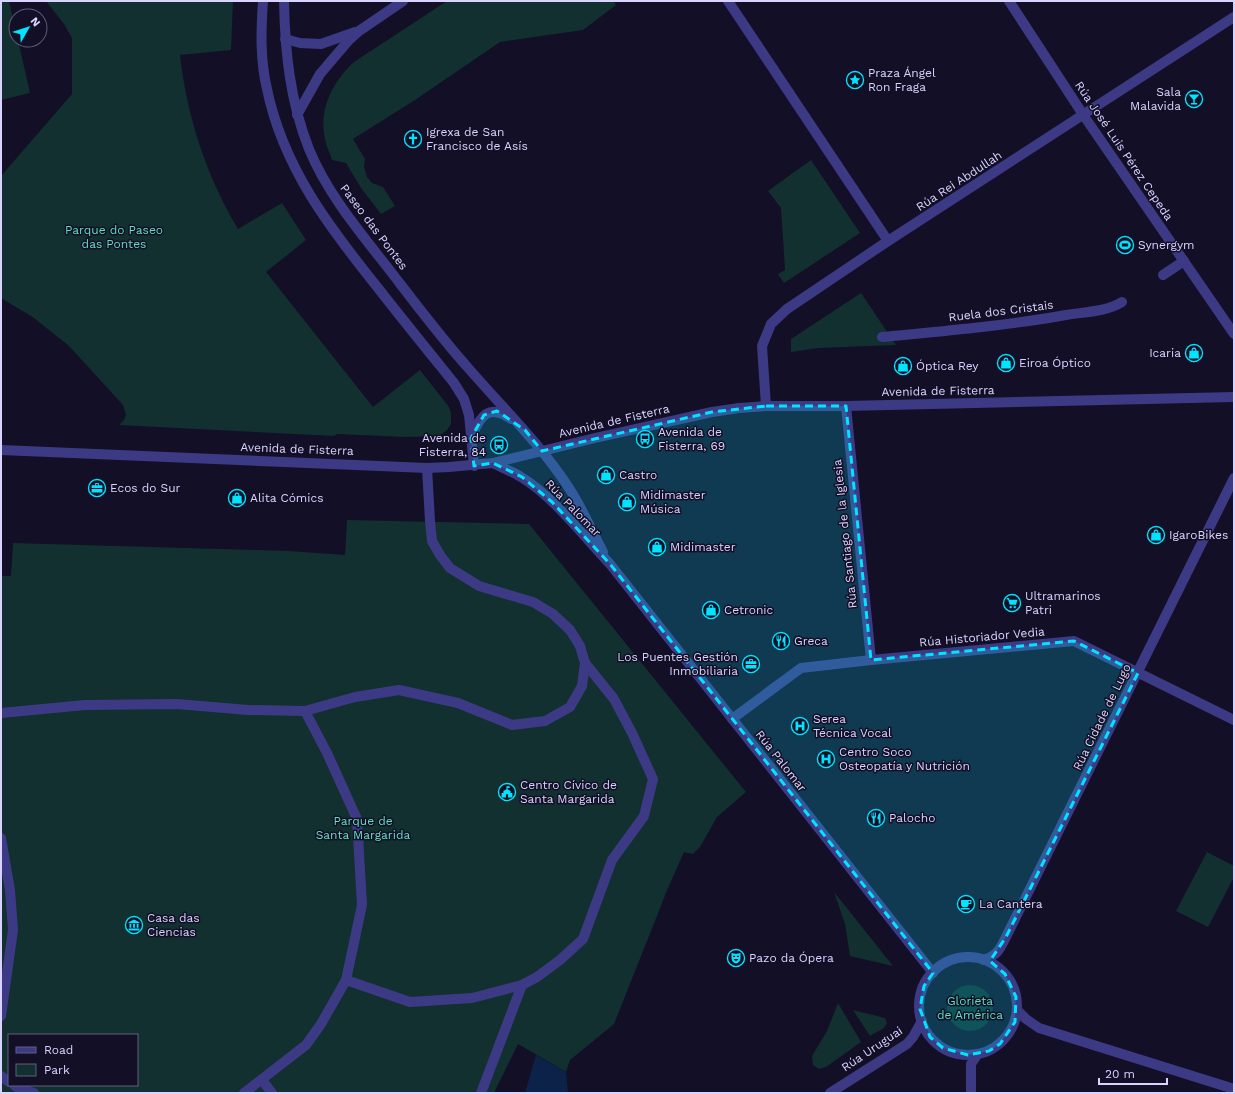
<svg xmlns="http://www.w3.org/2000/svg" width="1235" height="1094" font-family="'Work Sans',sans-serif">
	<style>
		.green { fill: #12302f; fill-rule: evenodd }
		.water { fill: #0c2248 }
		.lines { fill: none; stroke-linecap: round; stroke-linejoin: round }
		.service { stroke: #3d3a85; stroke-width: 10 }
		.pedestrian { stroke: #3d3a85; stroke-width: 10 }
		.minor { stroke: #3d3a85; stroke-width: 10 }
		.tertiary { stroke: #3d3a85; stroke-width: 10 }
		.marked { fill: #00e5ff; fill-opacity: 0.2; stroke: #00e5ff; stroke-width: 3; stroke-dasharray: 8 5; stroke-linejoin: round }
		.labels { text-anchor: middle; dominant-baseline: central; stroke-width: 3; stroke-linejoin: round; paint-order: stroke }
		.poi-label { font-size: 12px; fill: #d9d4ff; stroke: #130f26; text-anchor: start }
		.street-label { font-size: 12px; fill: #d9d4ff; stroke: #130f26 }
		.park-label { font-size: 12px; fill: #5fe0c0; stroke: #130f26 }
	</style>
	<rect width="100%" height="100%" fill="#130f26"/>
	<g class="green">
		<polygon points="1,1 9,1 16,33 16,40 18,40 30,93 1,100"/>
		<path d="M46,1H233L231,50L180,55C187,117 206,175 238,229L282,203L306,240L266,272L373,407L420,370L449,407L451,413V424L447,430L442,434L437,436L406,437L337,434L334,436L119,425L124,420L126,415L123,405L69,346L34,318L1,298V176L72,94V38L64,24Z"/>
		<path d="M447,1H614L616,5L583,30L500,42L415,100L353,139L365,159L364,167L367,177L372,183L383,187L395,206L381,214L361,188L346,163L332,160C330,153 326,146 325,139C318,110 333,81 354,62Z"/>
		<polygon points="811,160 860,233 784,283 778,274 785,270 781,208 768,191"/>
		<polygon points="861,293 896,345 818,348 791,352 791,339"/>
		<path d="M347,520L529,524L746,792L717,817L700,847L693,854L684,852L668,888L614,1024L570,1060L566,1072L518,1044L494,1093H1V576H11L13,543L289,551L345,555ZM9,1035H137V1085H9Z"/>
		<polygon points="1207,852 1234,866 1234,877 1208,927 1176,911"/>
		<polygon points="834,892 893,966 850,956 845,924"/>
		<circle cx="970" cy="1008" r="23"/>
		<polygon points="838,1003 861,1042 826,1067 819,1069 813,1065 812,1056 827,1031"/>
		<polygon points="853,1010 885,1018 887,1023 884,1028 870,1036"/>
	</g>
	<polygon class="water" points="536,1055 566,1072 568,1093 525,1093"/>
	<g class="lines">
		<g class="service">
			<polyline points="1163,275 1184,261"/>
			<path d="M882,337C944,331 1005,326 1066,315C1084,312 1106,312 1122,302"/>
		</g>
		<g class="pedestrian">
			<polyline points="728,1 888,241"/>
			<polyline points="1,713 85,705 177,704 248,710 305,711 355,697 399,690 458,703 512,725 545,721 570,707 582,686 585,663 580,646 570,630 553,614 533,602 479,586 450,568 440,555 432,541 430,521 427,468"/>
			<polyline points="1,838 10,890 13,930 1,1016"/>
			<polyline points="346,980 410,1002 472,998 522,985"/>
			<polyline points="1,1076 9,1082"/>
			<polyline points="262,1080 272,1093"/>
			<polyline points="14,1085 18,1088 34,1093"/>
			<polyline points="244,1093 306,1045 321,1024 346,980 362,905 357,819 327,753 305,711"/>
			<polyline points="481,1093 522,985 537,977 560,960 583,939 612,860 644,816 653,779 632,733 614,699 585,663"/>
		</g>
		<g class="minor">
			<path d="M263,1C261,30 260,60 267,89C283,167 329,227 378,288C403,320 429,352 454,383L464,399L469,415L474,466"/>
			<path d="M284,1C285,52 290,101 309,149C327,193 359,231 388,268C415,303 441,338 470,370C504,409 541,445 569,488C582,508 592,531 603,552"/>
			<polyline points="1009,1 1084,116 1234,334"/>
			<polyline points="285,39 300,43 321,44 355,32"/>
			<polyline points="297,115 320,74 349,40 359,31 403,1"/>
			<polyline points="766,406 762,346 771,324 787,309 888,241 1234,17"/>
			<polyline points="846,406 871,660"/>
			<path d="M472,436C480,416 489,403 511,419"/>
			<path d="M493,463C503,468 513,472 521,477C553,496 584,537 610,564L933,973"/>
			<polyline points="732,719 801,668 871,660 1074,641 1234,720"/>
			<circle cx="968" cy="1006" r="49"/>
			<path d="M984,960C998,955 1000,949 1006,937L1234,478"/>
			<polyline points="1017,1010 1026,1019 1039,1028 1234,1089"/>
			<polyline points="830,1093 907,1044 913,1037 922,1021"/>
			<polyline points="971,1093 971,1064 977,1055"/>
		</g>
		<polyline class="tertiary" points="1,450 427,468 449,467 493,463 595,438 712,412 739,408 766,406 846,406 1234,397"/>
	</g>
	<path class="marked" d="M766,406H846L871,660L1074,641L1138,673L1006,937L990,961L1005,974L1016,997L1015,1022L1000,1044L989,1051L968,1055L943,1048L930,1037L920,1009L924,986L933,973L610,564L552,502L522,477L493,463L474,466L471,438L484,415L497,411L525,430L542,451L712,412Z"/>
	<defs>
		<g id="sight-ring" transform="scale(0.9)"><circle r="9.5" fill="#130f26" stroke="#00e5ff" stroke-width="1.5"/><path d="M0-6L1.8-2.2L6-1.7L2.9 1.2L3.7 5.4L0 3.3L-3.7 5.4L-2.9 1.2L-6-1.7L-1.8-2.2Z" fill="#00e5ff"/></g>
		<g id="bar-ring" transform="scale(0.9)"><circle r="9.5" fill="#130f26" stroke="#00e5ff" stroke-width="1.5"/><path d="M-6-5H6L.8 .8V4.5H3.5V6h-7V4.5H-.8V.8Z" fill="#00e5ff"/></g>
		<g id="church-ring" transform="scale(0.9)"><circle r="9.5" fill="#130f26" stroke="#00e5ff" stroke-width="1.5"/><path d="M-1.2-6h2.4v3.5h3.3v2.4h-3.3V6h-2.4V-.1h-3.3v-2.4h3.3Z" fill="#00e5ff"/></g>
		<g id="stadium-ring" transform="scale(0.9)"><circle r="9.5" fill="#130f26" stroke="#00e5ff" stroke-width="1.5"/><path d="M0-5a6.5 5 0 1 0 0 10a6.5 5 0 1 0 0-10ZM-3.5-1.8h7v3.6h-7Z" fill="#00e5ff"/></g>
		<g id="shop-ring" transform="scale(0.9)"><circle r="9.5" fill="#130f26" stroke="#00e5ff" stroke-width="1.5"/><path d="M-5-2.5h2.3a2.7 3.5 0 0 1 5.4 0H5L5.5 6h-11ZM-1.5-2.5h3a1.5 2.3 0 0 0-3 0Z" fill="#00e5ff"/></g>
		<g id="bus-ring" transform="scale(0.9)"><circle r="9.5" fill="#130f26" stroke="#00e5ff" stroke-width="1.5"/><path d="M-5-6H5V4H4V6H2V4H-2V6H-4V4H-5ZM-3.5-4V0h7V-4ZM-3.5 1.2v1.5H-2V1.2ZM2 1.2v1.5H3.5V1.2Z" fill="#00e5ff"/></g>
		<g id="office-ring" transform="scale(0.9)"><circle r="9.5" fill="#130f26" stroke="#00e5ff" stroke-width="1.5"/><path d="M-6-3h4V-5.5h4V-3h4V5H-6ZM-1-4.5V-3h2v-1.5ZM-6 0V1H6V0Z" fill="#00e5ff"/></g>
		<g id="supermarket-ring" transform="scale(0.9)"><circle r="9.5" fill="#130f26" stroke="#00e5ff" stroke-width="1.5"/><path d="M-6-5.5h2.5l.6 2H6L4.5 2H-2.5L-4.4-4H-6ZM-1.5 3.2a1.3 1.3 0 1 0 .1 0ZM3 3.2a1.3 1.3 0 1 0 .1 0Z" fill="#00e5ff"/></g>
		<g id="restaurant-ring" transform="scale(0.9)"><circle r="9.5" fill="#130f26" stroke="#00e5ff" stroke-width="1.5"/><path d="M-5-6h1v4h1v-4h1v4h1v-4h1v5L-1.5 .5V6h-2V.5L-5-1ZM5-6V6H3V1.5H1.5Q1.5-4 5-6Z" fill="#00e5ff"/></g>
		<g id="hospital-ring" transform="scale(0.9)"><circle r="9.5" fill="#130f26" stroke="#00e5ff" stroke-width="1.5"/><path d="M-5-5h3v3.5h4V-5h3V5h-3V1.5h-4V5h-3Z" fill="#00e5ff"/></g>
		<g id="civic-ring" transform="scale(0.9)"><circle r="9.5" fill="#130f26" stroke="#00e5ff" stroke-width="1.5"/><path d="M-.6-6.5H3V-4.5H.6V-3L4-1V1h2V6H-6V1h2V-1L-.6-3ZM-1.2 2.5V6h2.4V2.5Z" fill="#00e5ff"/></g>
		<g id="cafe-ring" transform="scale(0.9)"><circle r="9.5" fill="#130f26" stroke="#00e5ff" stroke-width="1.5"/><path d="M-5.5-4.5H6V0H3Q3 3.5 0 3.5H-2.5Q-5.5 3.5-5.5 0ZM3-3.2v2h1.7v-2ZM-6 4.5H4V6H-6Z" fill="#00e5ff"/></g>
		<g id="museum-ring" transform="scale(0.9)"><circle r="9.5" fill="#130f26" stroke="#00e5ff" stroke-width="1.5"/><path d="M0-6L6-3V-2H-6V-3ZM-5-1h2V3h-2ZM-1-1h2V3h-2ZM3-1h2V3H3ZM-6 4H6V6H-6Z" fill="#00e5ff"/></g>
		<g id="theatre-ring" transform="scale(0.9)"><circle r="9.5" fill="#130f26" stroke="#00e5ff" stroke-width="1.5"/><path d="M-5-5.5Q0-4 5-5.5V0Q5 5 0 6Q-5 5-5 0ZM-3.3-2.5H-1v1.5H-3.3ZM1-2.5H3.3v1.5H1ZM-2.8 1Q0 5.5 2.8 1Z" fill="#00e5ff"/></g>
	</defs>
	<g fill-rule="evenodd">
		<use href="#sight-ring" x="855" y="80"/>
		<use href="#bar-ring" x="1194" y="99"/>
		<use href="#church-ring" x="413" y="139"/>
		<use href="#stadium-ring" x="1125" y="245"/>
		<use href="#shop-ring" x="1194" y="353"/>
		<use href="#shop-ring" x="1006" y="363"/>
		<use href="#shop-ring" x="903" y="366"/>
		<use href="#bus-ring" x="645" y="439"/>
		<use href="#bus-ring" x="499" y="445"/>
		<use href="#shop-ring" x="606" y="475"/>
		<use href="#office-ring" x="97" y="488"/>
		<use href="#shop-ring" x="237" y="498"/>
		<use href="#shop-ring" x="627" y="502"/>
		<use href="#shop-ring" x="1156" y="535"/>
		<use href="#shop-ring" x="657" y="547"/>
		<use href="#supermarket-ring" x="1012" y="603"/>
		<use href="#shop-ring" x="711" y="610"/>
		<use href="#restaurant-ring" x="781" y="641"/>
		<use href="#office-ring" x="751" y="664"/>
		<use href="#hospital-ring" x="800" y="726"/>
		<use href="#hospital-ring" x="826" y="759"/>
		<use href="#civic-ring" x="507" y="792"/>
		<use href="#restaurant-ring" x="876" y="818"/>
		<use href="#cafe-ring" x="966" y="904"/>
		<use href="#museum-ring" x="134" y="925"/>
		<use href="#theatre-ring" x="736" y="958"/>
	</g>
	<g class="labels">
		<g class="poi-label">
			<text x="868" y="73">Praza Ángel<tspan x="868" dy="14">Ron Fraga</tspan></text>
			<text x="1181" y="92" text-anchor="end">Sala<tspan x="1181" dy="14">Malavida</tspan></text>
			<text x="426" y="132">Igrexa de San<tspan x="426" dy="14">Francisco de Asís</tspan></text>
			<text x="1138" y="245">Synergym</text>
			<text x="1181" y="353" text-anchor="end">Icaria</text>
			<text x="1019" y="363">Eiroa Óptico</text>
			<text x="916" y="366">Óptica Rey</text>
			<text x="658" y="432">Avenida de<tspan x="658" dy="14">Fisterra, 69</tspan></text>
			<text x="486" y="438" text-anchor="end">Avenida de<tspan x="486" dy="14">Fisterra, 84</tspan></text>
			<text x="619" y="475">Castro</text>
			<text x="110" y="488">Ecos do Sur</text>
			<text x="640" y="495">Midimaster<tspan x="640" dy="14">Música</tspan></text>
			<text x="250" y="498">Alita Cómics</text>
			<text x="1169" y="535">IgaroBikes</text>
			<text x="670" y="547">Midimaster</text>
			<text x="1025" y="596">Ultramarinos<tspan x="1025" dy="14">Patri</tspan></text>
			<text x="724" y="610">Cetronic</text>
			<text x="794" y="641">Greca</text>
			<text x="738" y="657" text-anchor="end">Los Puentes Gestión<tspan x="738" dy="14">Inmobiliaria</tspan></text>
			<text x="813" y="719">Serea<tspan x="813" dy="14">Técnica Vocal</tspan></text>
			<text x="839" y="752">Centro Soco<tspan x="839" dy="14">Osteopatía y Nutrición</tspan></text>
			<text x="520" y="785">Centro Cívico de<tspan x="520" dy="14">Santa Margarida</tspan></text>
			<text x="889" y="818">Palocho</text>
			<text x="979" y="904">La Cantera</text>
			<text x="147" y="918">Casa das<tspan x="147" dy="14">Ciencias</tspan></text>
			<text x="749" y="958">Pazo da Ópera</text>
		</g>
		<g class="street-label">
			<text transform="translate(1124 151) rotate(56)">Rúa José Luis Pérez Cepeda</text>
			<text transform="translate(959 181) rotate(-33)">Rúa Rei Abdullah</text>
			<text transform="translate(374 227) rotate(53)">Paseo das Pontes</text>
			<text transform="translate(1001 311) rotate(-7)">Ruela dos Cristais</text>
			<text transform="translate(938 391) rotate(-1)">Avenida de Fisterra</text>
			<text transform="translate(614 421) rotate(-13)">Avenida de Fisterra</text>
			<text transform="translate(297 449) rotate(2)">Avenida de Fisterra</text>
			<text transform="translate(573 508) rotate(46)">Rúa Palomar</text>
			<text transform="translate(845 534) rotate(-96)">Rúa Santiago de la Iglesia</text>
			<text transform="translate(982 637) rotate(-5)">Rúa Historiador Vedia</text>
			<text transform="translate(1102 717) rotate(-64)">Rúa Cidade de Lugo</text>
			<text transform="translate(781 761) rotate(52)">Rúa Palomar</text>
			<text transform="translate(872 1049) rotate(-34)">Rúa Uruguai</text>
		</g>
		<g class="park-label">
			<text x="114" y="230">Parque do Paseo<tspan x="114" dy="14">das Pontes</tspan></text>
			<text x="363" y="821">Parque de<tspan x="363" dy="14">Santa Margarida</tspan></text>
			<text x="970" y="1001">Glorieta<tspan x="970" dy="14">de América</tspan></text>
		</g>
	</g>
	<rect width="1235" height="1094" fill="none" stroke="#d9d4ff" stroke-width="4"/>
	<rect x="8" y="1034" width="130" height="52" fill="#130f26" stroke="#625e7d"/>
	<rect x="16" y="1047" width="20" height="6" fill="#3d3a85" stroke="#625e7d"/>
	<text x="44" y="1054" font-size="12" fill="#d9d4ff">Road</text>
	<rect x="16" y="1064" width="20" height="12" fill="#12302f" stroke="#625e7d"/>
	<text x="44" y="1074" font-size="12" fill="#d9d4ff">Park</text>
	<g transform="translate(28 28) rotate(51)"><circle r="19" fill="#130f26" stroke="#625e7d"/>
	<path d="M0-3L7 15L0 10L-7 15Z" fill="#00e5ff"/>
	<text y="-6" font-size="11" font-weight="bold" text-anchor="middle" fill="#d9d4ff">N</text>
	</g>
	<path d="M1099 1078v6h68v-6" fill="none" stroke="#d9d4ff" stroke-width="2"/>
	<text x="1105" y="1078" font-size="12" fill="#d9d4ff" stroke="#130f26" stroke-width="3" paint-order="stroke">20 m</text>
</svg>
